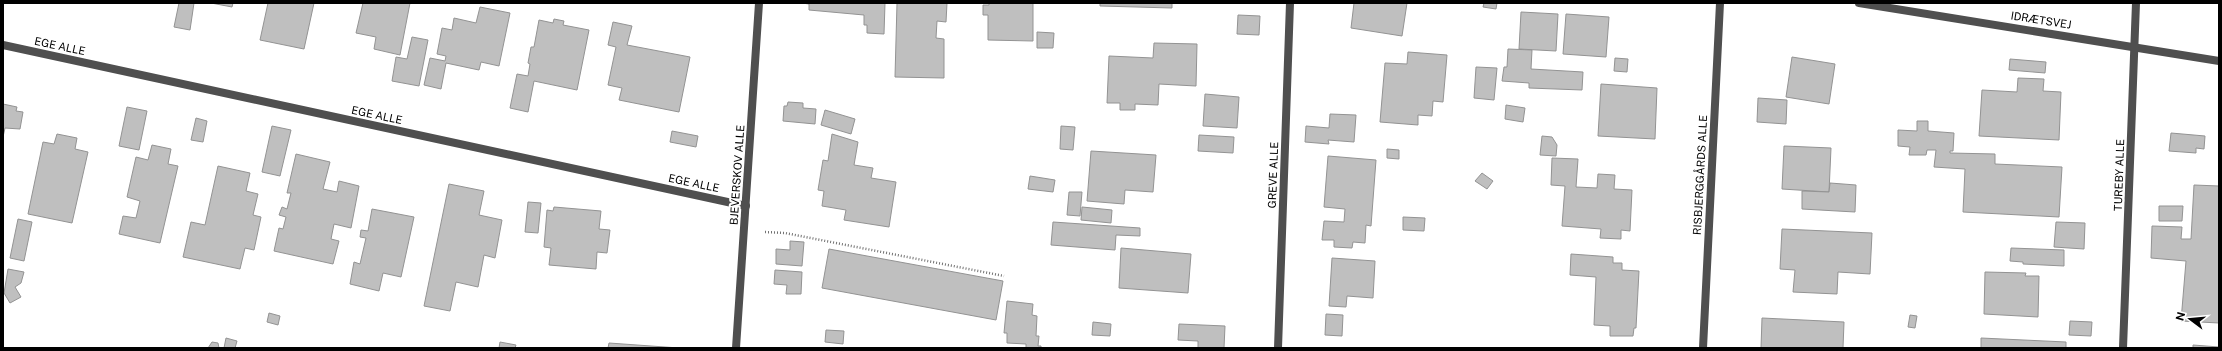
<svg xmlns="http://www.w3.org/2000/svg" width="2222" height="351" font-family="'Public Sans',sans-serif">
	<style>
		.building { fill: #bfbfbf; stroke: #939393 }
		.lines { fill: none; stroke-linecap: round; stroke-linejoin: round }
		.path { stroke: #717171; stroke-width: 2.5; stroke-dasharray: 1 2; stroke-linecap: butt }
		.street { stroke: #4f4f4f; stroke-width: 8 }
		.labels { text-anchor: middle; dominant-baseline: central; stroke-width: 4; stroke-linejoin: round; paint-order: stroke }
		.street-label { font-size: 11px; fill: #000; stroke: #fff }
	</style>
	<rect width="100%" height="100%" fill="#fff"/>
	<g class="building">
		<polygon points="179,3 194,3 190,30 174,27"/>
		<polygon points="211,3 233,3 232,7"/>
		<polygon points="268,3 314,3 304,49 260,40"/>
		<polygon points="363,3 410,3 400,55 374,49 376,37 356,33"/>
		<polygon points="802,3 885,3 884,34 867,33 867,25 864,25 864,15 809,10 809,4"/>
		<polygon points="897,3 947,3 946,22 937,21 936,38 944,39 944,78 895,77"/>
		<polygon points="989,3 1033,3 1033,41 988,40 988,15 983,15 983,5 989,5"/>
		<polygon points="1100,3 1172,3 1172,8 1100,6"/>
		<polygon points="1354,3 1407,3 1402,36 1351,28"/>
		<polygon points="1484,3 1497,3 1496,9 1483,7"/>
		<polygon points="480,7 510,13 499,66 481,62 479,70 446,63 441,89 424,85 430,58 445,61 446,56 437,54 442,28 452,30 454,18 476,23"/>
		<polygon points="1521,12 1558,14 1556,51 1519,49"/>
		<polygon points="1566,14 1609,17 1606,57 1563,54"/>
		<polygon points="1238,15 1260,16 1259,35 1237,34"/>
		<polygon points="554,19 564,21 563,25 589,30 577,90 534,81 528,112 510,108 517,74 528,76 530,64 528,63 531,47 534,47 539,20 553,23"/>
		<polygon points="613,22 632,26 627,45 690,57 679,112 619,100 622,88 608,85 616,47 608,45"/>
		<polygon points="1037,32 1054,33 1053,48 1037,48"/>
		<polygon points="412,37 428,40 419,86 392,81 396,57 407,59"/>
		<polygon points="1154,43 1197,44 1196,86 1159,84 1158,105 1135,104 1135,110 1120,110 1120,103 1107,103 1109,56 1153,58"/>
		<polygon points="1508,49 1532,50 1531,69 1583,72 1582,90 1529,88 1529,83 1502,81 1504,67 1507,67"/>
		<polygon points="1408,52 1447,55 1443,102 1433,101 1432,116 1418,115 1418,125 1380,122 1385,63 1407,64"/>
		<polygon points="1792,57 1835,64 1829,104 1786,97"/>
		<polygon points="1615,58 1628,59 1627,72 1614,71"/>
		<polygon points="2010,59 2046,62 2045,73 2009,70"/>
		<polygon points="1476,67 1497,68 1494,100 1474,98"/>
		<polygon points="2018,78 2044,79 2043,91 2061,92 2059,140 1979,136 1982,90 2017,92"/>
		<polygon points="1601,84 1657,88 1655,139 1598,136"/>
		<polygon points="1205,94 1239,97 1237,128 1203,126"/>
		<polygon points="1758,98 1787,100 1786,124 1757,122"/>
		<polygon points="788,102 803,103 803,108 816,109 815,124 783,121 784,106 787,106"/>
		<polygon points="3,104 17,107 16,111 23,112 20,129 5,128 3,137"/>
		<polygon points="1506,105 1525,108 1523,122 1505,119"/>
		<polygon points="127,107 147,111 139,150 119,146"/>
		<polygon points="825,110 855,119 851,134 821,125"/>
		<polygon points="1330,114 1356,115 1354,142 1328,140 1329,144 1305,142 1306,126 1329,128"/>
		<polygon points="196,118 207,121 203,142 191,140"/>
		<polygon points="1917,121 1928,121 1928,131 1954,133 1953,151 1950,151 1950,153 1995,154 1995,164 2062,167 2059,217 1963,212 1965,169 1934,167 1936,150 1927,150 1926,155 1909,155 1910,147 1898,146 1898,130 1917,131"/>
		<polygon points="272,126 291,130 280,176 262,172"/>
		<polygon points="1061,126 1075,127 1073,150 1060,149"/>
		<polygon points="672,131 698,136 696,147 670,142"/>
		<polygon points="2171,133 2205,136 2204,149 2196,148 2196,153 2169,151"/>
		<polygon points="57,134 77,138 75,149 88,152 72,223 28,214 43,142 54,144"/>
		<polygon points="832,134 858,142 854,165 873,168 871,178 896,182 889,227 844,220 846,210 822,206 824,191 818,190 823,160 828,161"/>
		<polygon points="1199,135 1234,137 1233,153 1198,151"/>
		<polygon points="1542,136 1552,137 1557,145 1556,156 1540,155"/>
		<polygon points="152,145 171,149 168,164 178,166 160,243 119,234 123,216 136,218 140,201 127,197 136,157 148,160"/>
		<polygon points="1784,146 1831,148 1829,192 1782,189"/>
		<polygon points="1387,149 1399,150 1399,159 1387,158"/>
		<polygon points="1091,151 1156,155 1153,192 1125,190 1124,204 1087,201"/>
		<polygon points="296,154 330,162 323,189 337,192 339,181 359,186 351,228 334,224 331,239 339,241 333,264 274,251 279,228 283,229 286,217 279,215 282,207 287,209 291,193 287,193"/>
		<polygon points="1328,156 1376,160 1371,226 1366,225 1365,243 1353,242 1352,248 1334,247 1334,240 1322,240 1324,221 1344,222 1345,209 1324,207"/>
		<polygon points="1552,158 1578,159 1576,187 1597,188 1598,174 1615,175 1614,189 1632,190 1630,231 1621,230 1621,239 1600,238 1601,229 1562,226 1565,186 1551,185"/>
		<polygon points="218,166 250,173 246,191 258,194 253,215 261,217 254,250 245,248 240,269 183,257 191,222 205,225"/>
		<polygon points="1482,173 1493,181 1487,189 1475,181"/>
		<polygon points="1030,176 1055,180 1053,192 1028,189"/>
		<polygon points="1830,183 1856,185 1855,212 1802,209 1802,191 1829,192"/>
		<polygon points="449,184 484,191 479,215 502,220 495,258 484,255 478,287 456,282 450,311 424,306"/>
		<polygon points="2194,185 2219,186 2219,323 2181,321 2186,261 2151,258 2152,226 2182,227 2181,239 2191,239"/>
		<polygon points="1069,192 1082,192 1080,216 1067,215"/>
		<polygon points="528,202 541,203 538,233 525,232"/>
		<polygon points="2159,206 2183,206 2182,221 2159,221"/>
		<polygon points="554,207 601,211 599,229 610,230 607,253 597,252 596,269 549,265 551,248 544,247 547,210 553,211"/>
		<polygon points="1082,207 1112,210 1111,223 1081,220"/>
		<polygon points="372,209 414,217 401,277 383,273 379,291 350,284 354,262 360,264 366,238 360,237 361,230 368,231"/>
		<polygon points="1403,217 1425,218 1424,231 1403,230"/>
		<polygon points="18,219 32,222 24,261 10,258"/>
		<polygon points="1053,222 1140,228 1140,236 1116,235 1115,250 1051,245"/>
		<polygon points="2056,222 2085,223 2084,249 2054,247"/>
		<polygon points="1782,229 1872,233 1870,274 1838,272 1837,294 1793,292 1795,270 1780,269"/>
		<polygon points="790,241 804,242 802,266 776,264 776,249 790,250"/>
		<polygon points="1121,248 1191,254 1188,293 1119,288"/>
		<polygon points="2011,248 2064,250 2064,266 2023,264 2023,262 2010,261"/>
		<polygon points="829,249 1003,281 996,320 822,288"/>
		<polygon points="1571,254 1613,257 1613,263 1622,263 1622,270 1639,271 1636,328 1634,328 1633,336 1610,336 1610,326 1594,325 1596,277 1570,275"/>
		<polygon points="1332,258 1375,261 1373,298 1347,296 1346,307 1329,306"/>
		<polygon points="8,269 24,272 21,283 15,287 21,297 10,303 4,293"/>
		<polygon points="775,270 802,272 801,294 786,294 787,285 774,284"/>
		<polygon points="1985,272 2026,273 2025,276 2039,276 2038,317 1984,314"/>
		<polygon points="1007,301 1033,304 1032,315 1037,316 1036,336 1039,336 1038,346 1041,346 1041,348 1026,348 1026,344 1007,343 1007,333 1004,333"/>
		<polygon points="269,313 280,316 278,325 267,322"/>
		<polygon points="1326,314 1343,315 1342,336 1325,335"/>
		<polygon points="1910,315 1917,316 1915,328 1908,327"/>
		<polygon points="1762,318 1844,322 1843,348 1761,348"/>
		<polygon points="2070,321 2092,322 2091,336 2069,335"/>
		<polygon points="1093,322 1111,324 1110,336 1092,335"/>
		<polygon points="1179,324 1225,326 1224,348 1198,348 1198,341 1178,340"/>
		<polygon points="826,330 844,331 843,344 825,342"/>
		<polygon points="226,338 237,341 235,348 224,348"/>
		<polygon points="1981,338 2066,342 2066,348 1981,348"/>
		<polygon points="212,342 218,343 219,348 208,348"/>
		<polygon points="500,342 516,345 515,348 499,348"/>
		<polygon points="609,343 679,348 608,348"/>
		<polygon points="2193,345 2219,347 2219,348 2193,348"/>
	</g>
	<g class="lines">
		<polyline class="path" points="765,232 785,233 1004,276"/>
		<g class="street">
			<polyline points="1859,3 2219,61"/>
			<polyline points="3,45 746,206"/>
			<polyline points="736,348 759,3"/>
			<polyline points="1278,348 1290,3"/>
			<polyline points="1703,348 1720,3"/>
			<polyline points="2123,348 2136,3"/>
		</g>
	</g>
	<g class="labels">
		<g class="street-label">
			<text transform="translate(2041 20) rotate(9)">IDRÆTSVEJ</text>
			<text transform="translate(60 46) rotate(12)">EGE ALLE</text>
			<text transform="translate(377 115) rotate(12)">EGE ALLE</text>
			<text transform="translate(737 175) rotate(-86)">BJEVERSKOV ALLE</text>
			<text transform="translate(1273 175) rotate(-88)">GREVE ALLE</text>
			<text transform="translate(1700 175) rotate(-87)">RISBJERGGÅRDS ALLE</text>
			<text transform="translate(2119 175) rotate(-88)">TUREBY ALLE</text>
			<text transform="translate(694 183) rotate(12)">EGE ALLE</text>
		</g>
	</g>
	<rect width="2222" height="351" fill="none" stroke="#000000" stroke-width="8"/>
	<g transform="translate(2190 319) rotate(286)" stroke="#ffffff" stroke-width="3" paint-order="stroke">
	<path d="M0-3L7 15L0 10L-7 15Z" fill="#000000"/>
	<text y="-6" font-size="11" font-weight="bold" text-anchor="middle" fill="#000000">N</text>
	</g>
</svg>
